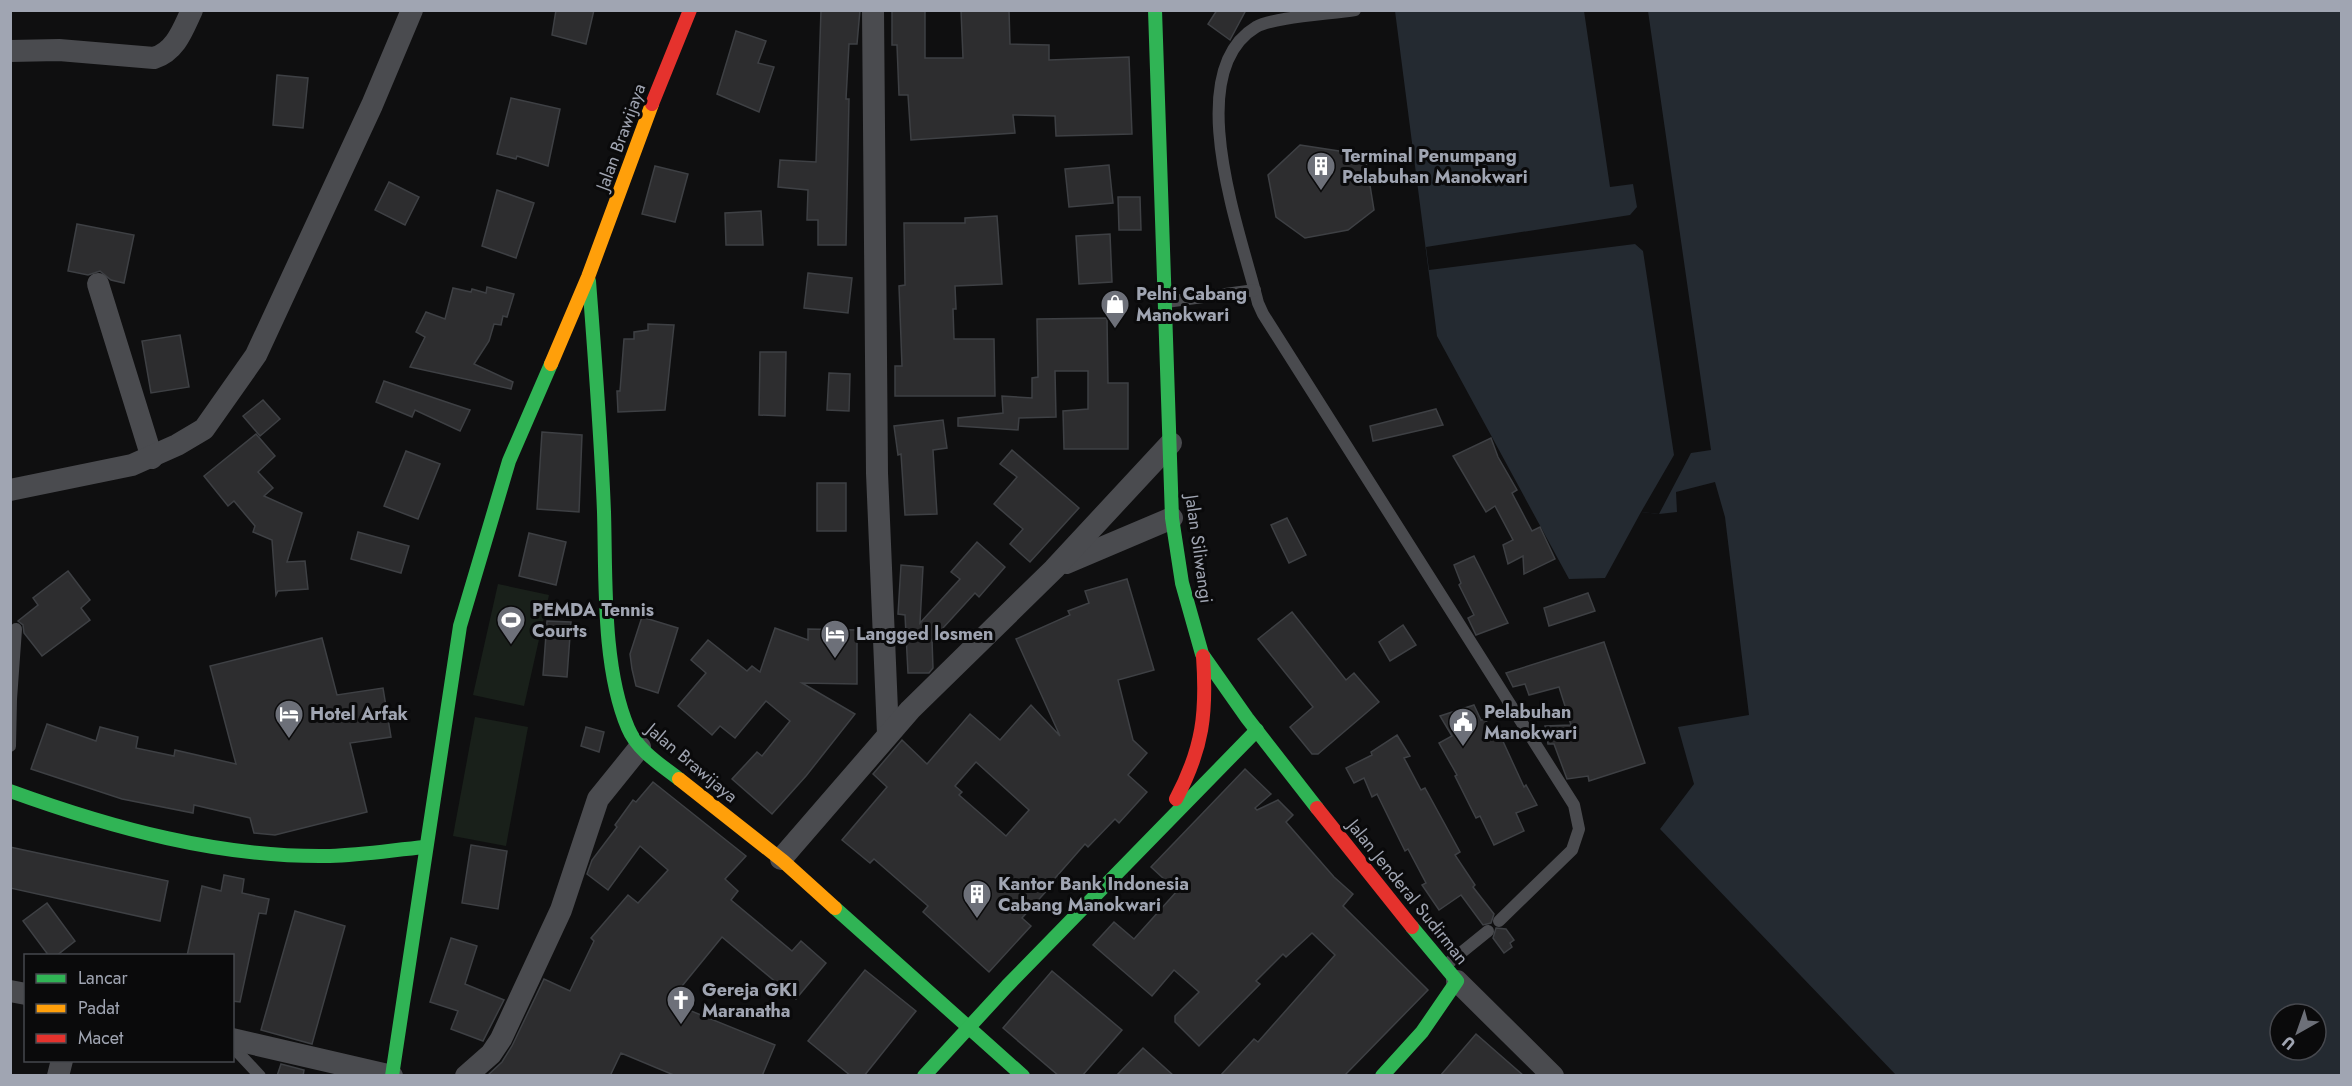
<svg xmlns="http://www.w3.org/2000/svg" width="2352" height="1086" font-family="Jost,sans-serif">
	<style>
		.green { fill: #19201a }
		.water { fill: #242a31; fill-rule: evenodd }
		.pier { fill: #0f0f10 }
		.building { fill: #2d2d2f; stroke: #3e4044; stroke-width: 1.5; fill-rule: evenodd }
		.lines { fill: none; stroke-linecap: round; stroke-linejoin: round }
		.lane { stroke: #4a4b4f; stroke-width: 12 }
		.street { stroke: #4a4b4f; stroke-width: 22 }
		.fast { stroke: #30b455; stroke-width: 14 }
		.slow { stroke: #ff9f0a; stroke-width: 14 }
		.jam { stroke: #e5322d; stroke-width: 14 }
		.labels { text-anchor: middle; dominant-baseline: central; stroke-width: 6; stroke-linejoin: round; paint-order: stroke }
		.street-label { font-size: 18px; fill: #a0a5b2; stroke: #0a0a0b }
		.poi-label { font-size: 18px; font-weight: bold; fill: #a0a5b2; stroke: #0a0a0b; text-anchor: start }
	</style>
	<rect width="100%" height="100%" fill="#0f0f10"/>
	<g class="green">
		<polygon points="498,584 549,595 524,706 473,695"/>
		<polygon points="475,717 528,727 506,846 453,836"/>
	</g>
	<path class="water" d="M1395,11H2341V1075H1896L1660,829L1694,784L1678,727L1749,715L1725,517L1715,482L1676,492L1677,512L1659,514L1641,512L1605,578L1569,579L1437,336ZM2280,1014H2316V1050H2280Z"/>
	<polygon class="pier" points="1584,11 1648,11 1711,450 1691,453 1659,514 1641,512 1674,455 1643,251 1635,244 1429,270 1426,247 1630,215 1637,207 1633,184 1610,187"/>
	<g class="building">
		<polygon points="556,10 594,10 586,44 552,35"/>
		<polygon points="821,10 860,10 857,44 849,44 846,99 849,99 846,245 818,245 818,220 807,220 808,190 778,187 780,160 816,162"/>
		<polygon points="892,10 925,10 925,58 963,58 961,10 1009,10 1010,44 1049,45 1049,60 1129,57 1132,134 1056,136 1055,116 1013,115 1015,133 911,140 908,95 899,95 897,45 892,45"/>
		<polygon points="1217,10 1246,10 1230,40 1208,24"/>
		<polygon points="736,31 766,41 758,63 774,67 759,112 717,94"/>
		<polygon points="277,75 308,78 303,128 273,125"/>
		<polygon points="511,98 560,109 548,166 517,156 516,159 497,154"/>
		<polygon points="1300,145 1365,155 1374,210 1348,230 1305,238 1276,217 1268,175"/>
		<polygon points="1109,165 1113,203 1069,207 1065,169"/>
		<polygon points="655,166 688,174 675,222 642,214"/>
		<polygon points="389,182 419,197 405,225 375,210"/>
		<polygon points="497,190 534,203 516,258 482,246"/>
		<polygon points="1118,197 1140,197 1141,230 1119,230"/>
		<polygon points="761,211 763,245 726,245 725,213"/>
		<polygon points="997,216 1002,284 955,286 956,309 953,309 954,339 994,339 995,396 895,396 895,366 902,366 899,286 905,285 904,223 965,223 965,218"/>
		<polygon points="77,224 134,235 124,283 111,280 100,271 88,275 68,271"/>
		<polygon points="1110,234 1112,282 1079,284 1076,236"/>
		<polygon points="808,273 852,278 848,313 804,308"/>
		<polygon points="487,287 514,294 507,317 503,316 501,325 494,324 489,341 474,364 513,382 511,389 410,367 425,337 416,332 426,312 445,319 453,288 471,292 472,289 486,293"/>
		<polygon points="1107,318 1108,383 1128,383 1128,449 1064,449 1063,411 1088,409 1088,371 1055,371 1056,417 1019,418 1018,430 958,426 958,418 1003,413 1002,396 1032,398 1032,378 1038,377 1037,319"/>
		<polygon points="648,324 674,325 665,410 618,412 617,391 620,391 624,339 634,339 634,332 648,330"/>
		<polygon points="180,335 189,387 151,393 142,341"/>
		<polygon points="760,352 786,352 785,416 759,415"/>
		<polygon points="829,373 850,374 849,411 827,410"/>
		<polygon points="384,381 470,410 460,431 415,410 412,417 376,402"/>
		<polygon points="263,400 280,419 260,436 243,416"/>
		<polygon points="1436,409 1443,425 1373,441 1370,426"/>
		<polygon points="943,420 947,448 933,450 937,514 905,515 901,454 898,455 894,426"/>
		<polygon points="542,432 582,435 579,512 537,509"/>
		<polygon points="256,434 275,456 258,472 273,488 264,496 302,513 287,562 305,561 308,589 278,591 276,595 272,540 253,532 255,526 234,501 228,506 204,476"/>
		<polygon points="1491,438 1498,457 1517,490 1512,493 1532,531 1540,527 1555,559 1524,574 1523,556 1508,564 1503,545 1513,540 1495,506 1486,512 1453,456"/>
		<polygon points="1012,450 1079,508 1030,562 1010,544 1023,529 994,504 1017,477 1000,464"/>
		<polygon points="406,451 440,464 418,519 384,506"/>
		<rect x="817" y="483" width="29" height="48"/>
		<polygon points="1287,518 1306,555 1289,563 1271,525"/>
		<polygon points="358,532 409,546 401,573 351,559"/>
		<polygon points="529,533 566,542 556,585 519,576"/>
		<polygon points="977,542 1005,567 979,597 975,593 932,640 933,668 929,673 908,673 905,615 898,614 901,565 923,567 920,623 960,579 951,572"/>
		<polygon points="1474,556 1508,623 1476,635 1468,618 1474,615 1459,585 1461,583 1454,565"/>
		<polygon points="68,571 90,600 81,608 90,620 42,656 24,633 23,625 18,621 38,605 33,598"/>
		<path d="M1127,579L1154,670L1118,680L1133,740L1147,753L1128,775L1147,792L1119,823L1115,819L1088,847L1085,844L1049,885L1051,886L1022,918L1031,926L989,972L923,912L928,906L874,859L870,863L842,840L887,787L873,774L902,740L927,764L970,714L1000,740L1031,705L1060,736L1016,639L1070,615L1068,611L1089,603L1085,591ZM976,762L1029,810L1006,836L959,795L962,792L955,786Z"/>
		<polygon points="1588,593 1595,611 1549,626 1544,608"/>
		<polygon points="1292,612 1346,680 1354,673 1379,702 1318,754 1312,754 1290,727 1313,707 1258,639"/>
		<polygon points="642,617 678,628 658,693 636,686 632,669 630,654"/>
		<polygon points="547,621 571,622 567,677 543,675"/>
		<polygon points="1403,625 1416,645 1390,661 1379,642"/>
		<polygon points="775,628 808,640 808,629 857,630 857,684 802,683 855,714 806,776 772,814 732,779 757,752 762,756 790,721 766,701 735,738 720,726 712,735 678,706 706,673 691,660 708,640 747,671 752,666 760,672"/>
		<polygon points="322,638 337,695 383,688 391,737 350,743 367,812 275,835 254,833 250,818 194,805 193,813 122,799 31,769 47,724 96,741 100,727 138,737 136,748 174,756 175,750 236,764 210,666"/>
		<polygon points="1604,642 1645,763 1589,781 1588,776 1567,779 1554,744 1548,744 1545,726 1571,725 1559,687 1529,695 1525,684 1513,687 1506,673"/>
		<polygon points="1474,705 1481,720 1485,719 1497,739 1501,737 1524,787 1526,785 1537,805 1516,813 1524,831 1494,845 1480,816 1476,818 1455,776 1457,775 1439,743 1452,736 1440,716"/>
		<polygon points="586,727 604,732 599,752 581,746"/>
		<polygon points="1397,735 1410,756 1404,758 1421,790 1425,788 1460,852 1455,855 1475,885 1473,887 1494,914 1491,923 1483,925 1461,895 1439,910 1422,885 1426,883 1408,849 1405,851 1377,794 1372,797 1364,778 1354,783 1346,768 1372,755 1371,752"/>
		<polygon points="1245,769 1271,794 1255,808 1257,810 1278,800 1293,815 1286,822 1334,877 1353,894 1343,906 1428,990 1344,1076 1220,1076 1254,1039 1258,1042 1335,955 1312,933 1286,957 1283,954 1256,981 1260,984 1199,1046 1175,1022 1175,1016 1199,992 1174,970 1152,996 1093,945 1114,922 1134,939 1177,891 1151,867"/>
		<polygon points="653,782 746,856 725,879 738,891 731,900 792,951 801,941 826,963 796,999 722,937 669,1002 775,1045 762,1076 676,1076 621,1053 610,1076 487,1076 502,1062 512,1046 544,979 570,991 594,941 591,938 628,895 638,903 668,870 640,846 608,890 587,874 592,860 617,827 615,825 633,800 636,802"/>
		<polygon points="471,845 507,851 498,909 462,903"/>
		<polygon points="10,847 168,881 160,921 10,888"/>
		<polygon points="224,875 244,879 242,893 269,899 266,914 259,913 240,1002 232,1001 232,956 187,956 202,886 221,891"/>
		<polygon points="47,903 75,941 56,956 49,956 23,921"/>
		<polygon points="295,911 345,926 312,1044 261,1030"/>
		<polygon points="1496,928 1506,929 1514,940 1510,943 1512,947 1504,953 1493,938"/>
		<polygon points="451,938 477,946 465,984 504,1000 483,1041 451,1029 458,1011 430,1002"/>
		<polygon points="865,970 916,1011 864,1076 851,1076 808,1041"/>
		<polygon points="1052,971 1122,1030 1082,1076 1059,1076 1003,1028"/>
		<polygon points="1476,1034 1524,1076 1440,1076"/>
		<polygon points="1143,1048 1174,1076 1116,1076"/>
		<polygon points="281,1064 304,1070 303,1076 277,1076"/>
	</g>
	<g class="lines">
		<g class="lane">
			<path d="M1355,10C1333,14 1273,17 1256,27C1179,73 1242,236 1258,303L1263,314L1574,805L1579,829L1572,850L1499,921"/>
			<polyline points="1166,302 1255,290"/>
			<polyline points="10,746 11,699 16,629"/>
			<polyline points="1446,965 1488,931"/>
			<polyline points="232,1046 260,1076"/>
		</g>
		<g class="street">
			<polyline points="873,10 877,473 888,734"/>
			<path d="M10,51L59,50L154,58C176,51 183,29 192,10"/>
			<polyline points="98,284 152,458"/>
			<polyline points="10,490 132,465 177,445 204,429 256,355 372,105 412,10"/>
			<polyline points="1066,563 1172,518"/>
			<polyline points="781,859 910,710 1054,569 1171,443"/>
			<polyline points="1457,981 1553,1076"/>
			<polyline points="10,991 26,994"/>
			<polyline points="232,1039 392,1076"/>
			<polyline points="58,1076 62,1060"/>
			<polyline points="466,1076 491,1054 501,1039 561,910 598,799 640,747"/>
		</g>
		<g class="fast">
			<polyline points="1155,10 1172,518 1182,583 1202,654 1247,718 1317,808"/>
			<path d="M589,281C595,358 601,435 604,512C606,578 602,667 628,728C637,750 661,765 679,779"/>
			<path d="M10,791C112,828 220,858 330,856C362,855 393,850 425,847"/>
			<polyline points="835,908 1023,1076"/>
			<polyline points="392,1076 460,626 509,461 551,364"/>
			<polyline points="924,1076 1007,986 1257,730"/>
			<polyline points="1382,1076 1422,1032 1457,981 1412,927"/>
		</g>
		<g class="slow">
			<polyline points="551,364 588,277 652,104"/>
			<polyline points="679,779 783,861 835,908"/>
		</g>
		<g class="jam">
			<polyline points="652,104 690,10"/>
			<path d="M1176,799C1203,748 1207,713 1203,656"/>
			<polyline points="1317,808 1412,927"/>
		</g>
	</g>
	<defs>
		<g id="building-pin" transform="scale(1.5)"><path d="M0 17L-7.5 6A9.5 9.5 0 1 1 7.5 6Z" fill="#6d7079" stroke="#0a0a0b"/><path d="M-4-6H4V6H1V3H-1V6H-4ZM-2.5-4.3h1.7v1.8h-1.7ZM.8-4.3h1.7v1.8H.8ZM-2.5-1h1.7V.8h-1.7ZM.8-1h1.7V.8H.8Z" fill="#fff"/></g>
		<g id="shop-pin" transform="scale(1.5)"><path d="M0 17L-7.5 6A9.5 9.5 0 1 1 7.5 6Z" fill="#6d7079" stroke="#0a0a0b"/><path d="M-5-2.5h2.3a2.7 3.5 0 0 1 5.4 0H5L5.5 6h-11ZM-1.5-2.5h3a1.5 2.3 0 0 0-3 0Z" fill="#fff"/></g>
		<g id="stadium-pin" transform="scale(1.5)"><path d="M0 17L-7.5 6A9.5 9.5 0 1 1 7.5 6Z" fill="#6d7079" stroke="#0a0a0b"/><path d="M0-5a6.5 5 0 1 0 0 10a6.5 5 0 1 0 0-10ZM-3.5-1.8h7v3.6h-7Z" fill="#fff"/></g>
		<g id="hotel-pin" transform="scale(1.5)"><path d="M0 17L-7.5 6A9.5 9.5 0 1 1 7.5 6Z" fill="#6d7079" stroke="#0a0a0b"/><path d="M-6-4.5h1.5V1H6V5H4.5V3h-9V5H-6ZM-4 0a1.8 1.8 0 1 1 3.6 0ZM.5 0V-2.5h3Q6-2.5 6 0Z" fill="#fff"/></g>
		<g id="civic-pin" transform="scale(1.5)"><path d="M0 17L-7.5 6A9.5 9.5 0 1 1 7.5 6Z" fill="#6d7079" stroke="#0a0a0b"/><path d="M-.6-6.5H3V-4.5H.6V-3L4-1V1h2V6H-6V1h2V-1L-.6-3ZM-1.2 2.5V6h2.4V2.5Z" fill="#fff"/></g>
		<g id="church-pin" transform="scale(1.5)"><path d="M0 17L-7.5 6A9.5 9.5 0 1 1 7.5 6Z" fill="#6d7079" stroke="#0a0a0b"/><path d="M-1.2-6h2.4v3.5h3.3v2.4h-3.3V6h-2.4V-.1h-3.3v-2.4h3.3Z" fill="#fff"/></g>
	</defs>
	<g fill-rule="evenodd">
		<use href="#building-pin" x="1321" y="166"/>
		<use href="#shop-pin" x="1115" y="304"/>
		<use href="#stadium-pin" x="511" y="620"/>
		<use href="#hotel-pin" x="835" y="634"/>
		<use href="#hotel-pin" x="289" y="714"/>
		<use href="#civic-pin" x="1463" y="722"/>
		<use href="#building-pin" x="977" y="894"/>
		<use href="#church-pin" x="681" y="1000"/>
	</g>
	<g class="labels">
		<g class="street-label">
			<text transform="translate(621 137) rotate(-70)">Jalan Brawijaya</text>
			<text transform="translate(1199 549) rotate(82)">Jalan Siliwangi</text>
			<text transform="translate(692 763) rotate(40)">Jalan Brawijaya</text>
			<text transform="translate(1408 892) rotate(51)">Jalan Jenderal Sudirman</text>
		</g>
		<g class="poi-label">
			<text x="1342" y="156">Terminal Penumpang<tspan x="1342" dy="21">Pelabuhan Manokwari</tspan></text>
			<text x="1136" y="294">Pelni Cabang<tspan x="1136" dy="21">Manokwari</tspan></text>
			<text x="532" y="610">PEMDA Tennis<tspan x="532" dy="21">Courts</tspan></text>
			<text x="856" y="634">Langged losmen</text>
			<text x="1484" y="712">Pelabuhan<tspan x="1484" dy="21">Manokwari</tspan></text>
			<text x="310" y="714">Hotel Arfak</text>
			<text x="998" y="884">Kantor Bank Indonesia<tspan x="998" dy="21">Cabang Manokwari</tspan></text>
			<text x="702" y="990">Gereja GKI<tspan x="702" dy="21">Maranatha</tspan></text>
		</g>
	</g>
	<rect width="2352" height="1086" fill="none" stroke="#a0a5b2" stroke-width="24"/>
	<rect x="24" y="954" width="210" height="108" fill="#0a0a0b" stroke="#46484e" stroke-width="1.5"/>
	<rect x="36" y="974" width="30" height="9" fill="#30b455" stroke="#46484e" stroke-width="1.5"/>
	<text x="78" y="984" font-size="18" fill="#a0a5b2">Lancar</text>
	<rect x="36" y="1004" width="30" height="9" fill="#ff9f0a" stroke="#46484e" stroke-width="1.5"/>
	<text x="78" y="1014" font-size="18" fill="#a0a5b2">Padat</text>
	<rect x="36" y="1034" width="30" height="9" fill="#e5322d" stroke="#46484e" stroke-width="1.5"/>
	<text x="78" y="1044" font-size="18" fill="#a0a5b2">Macet</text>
	<g transform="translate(2298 1032) rotate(220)"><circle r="28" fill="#0a0a0b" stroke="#46484e" stroke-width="1.5"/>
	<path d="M0-4.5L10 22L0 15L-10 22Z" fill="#6d7079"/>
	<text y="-9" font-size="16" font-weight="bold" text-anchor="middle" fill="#a0a5b2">U</text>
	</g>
</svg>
